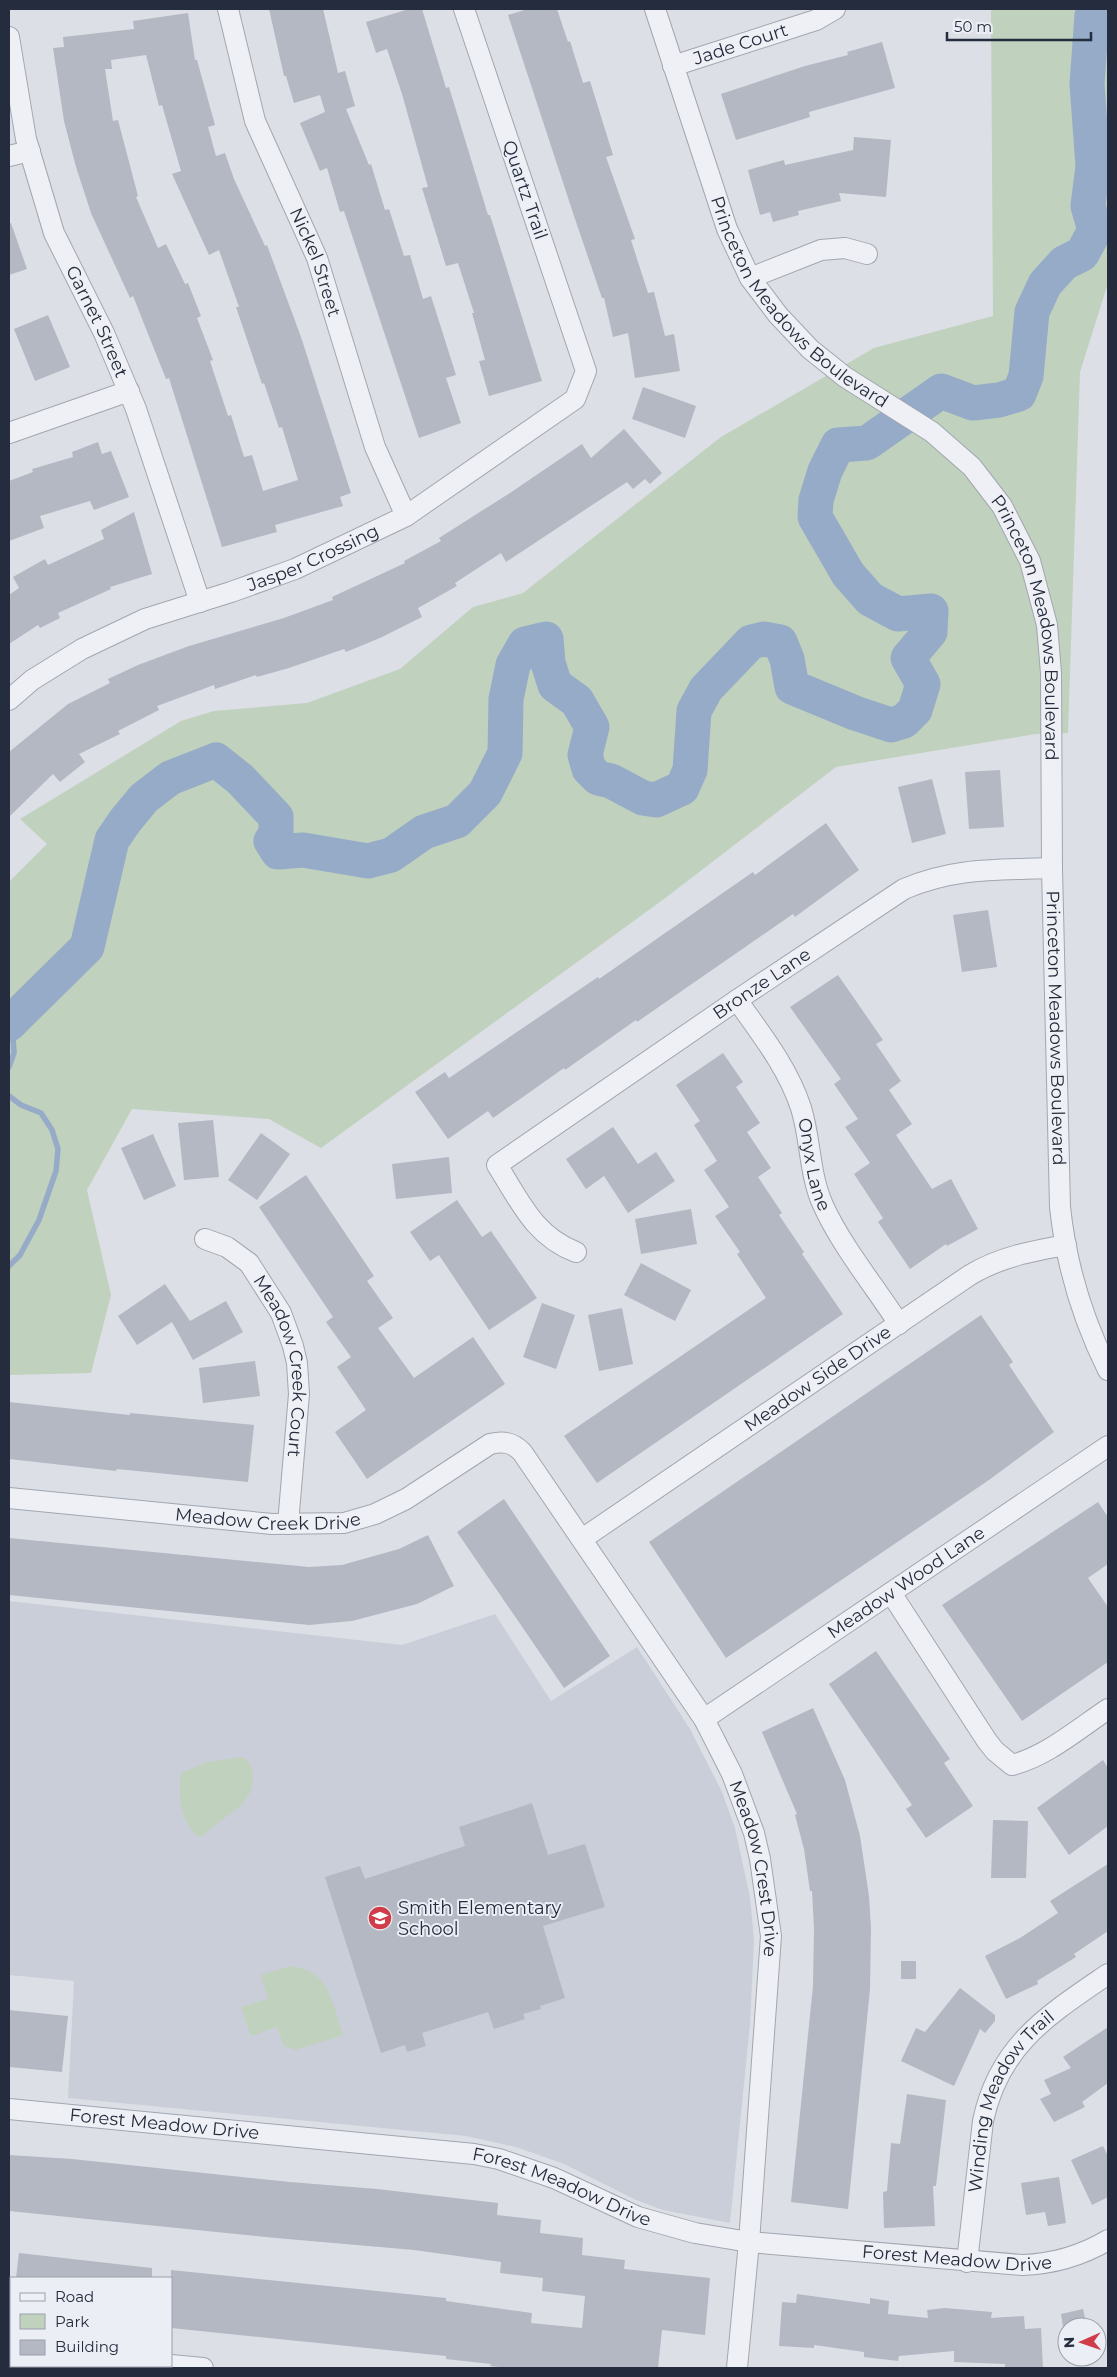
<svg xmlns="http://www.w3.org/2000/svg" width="1117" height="2377" font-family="Montserrat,sans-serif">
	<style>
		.built { fill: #caced8 }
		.green { fill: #c0d1bd }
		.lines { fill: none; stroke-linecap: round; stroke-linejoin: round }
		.stream { stroke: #95abc8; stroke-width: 5.5 }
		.river { stroke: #95abc8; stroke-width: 35 }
		.building { fill: #b3b8c3; fill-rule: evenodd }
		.minor-casing { stroke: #a1a6b0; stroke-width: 22 }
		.minor { stroke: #eef0f5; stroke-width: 20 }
		.labels { text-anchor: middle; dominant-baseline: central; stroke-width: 4; stroke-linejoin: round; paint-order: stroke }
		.street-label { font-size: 18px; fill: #252c3d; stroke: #ebeef4 }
		.poi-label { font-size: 18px; fill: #252c3d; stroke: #ebeef4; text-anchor: start }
	</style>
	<rect width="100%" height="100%" fill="#dcdfe6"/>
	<polygon class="built" points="9,1601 402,1645 495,1614 551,1701 637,1647 690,1729 722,1792 735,1828 750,1897 754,1939 750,2024 730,2223 663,2210 636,2200 564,2164 516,2147 466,2136 68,2098 74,1981 9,1975"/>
	<g class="green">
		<polygon points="991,9 1108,9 1108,283 1080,372 1068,733 1036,734 836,767 664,899 321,1148 269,1119 132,1109 87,1190 111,1295 91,1373 9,1375 9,882 47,844 20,819 181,721 214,711 307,703 400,669 473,607 523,593 721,437 874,348 993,316"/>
		<path d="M243,1757C249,1761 253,1768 253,1777C253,1808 221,1815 205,1835L198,1837C180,1821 178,1796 181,1773L208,1762Z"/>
		<path d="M290,1966C331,1971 331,2001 343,2035L295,2050L284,2046L277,2027L251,2036L241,2007L268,1999L261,1975Z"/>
	</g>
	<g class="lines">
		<g class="stream">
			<polyline points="9,1067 14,1053 12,1020"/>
			<polyline points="9,1096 21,1105 41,1113 52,1130 58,1149 56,1171 39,1220 20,1255 9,1266"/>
		</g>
		<polyline class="river" points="9,1024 87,947 112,840 125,821 144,798 170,778 216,760 240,779 276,817 276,833 271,841 278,852 303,850 368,861 391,855 424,832 457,821 485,793 505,753 506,699 513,665 525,644 546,639 548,663 555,685 577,701 592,727 585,755 589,769 598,778 611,781 643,798 656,800 682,788 690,770 694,711 706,689 751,642 764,639 780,642 787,659 792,687 855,713 891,725 904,721 915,710 923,684 908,658 930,632 931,611 898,614 870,599 848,574 815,517 816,500 825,471 838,445 867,443 941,391 973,403 999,400 1019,394 1026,376 1032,312 1045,284 1064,263 1082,254 1095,230 1088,206 1093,166 1087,84 1092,15 1095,9"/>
	</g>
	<g class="building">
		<polygon points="269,9 323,9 338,73 345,71 355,106 346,109 369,165 371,164 385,210 389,209 404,256 410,255 423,299 431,296 456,375 446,378 461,423 419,438 344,211 340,212 327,168 320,171 300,123 325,112 320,95 294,103 286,76 284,76"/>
		<polygon points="409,9 422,9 446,88 449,87 488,215 490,215 542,381 489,396 479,361 485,360 472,313 474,313 458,263 446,266 422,188 428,187 402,94 387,49 376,53 366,22"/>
		<polygon points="528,9 557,9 568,42 570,41 583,83 590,81 613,155 606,157 635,239 631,240 648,293 654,292 665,336 674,334 680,371 635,378 628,333 613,337 604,298 602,298 574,216 508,15"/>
		<path d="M188,13L195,60H197L215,125L208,127L216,156L225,153L234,179L265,246L267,245L301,337L351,493L340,497L343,506L275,525L277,532L222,547L169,378L166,379L133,296L130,298L91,213L76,167L64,121L53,48L64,47L63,37L134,29L133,21ZM146,55L159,106L162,105L181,171L172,174L209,255L219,250L239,307H236L262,384L264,383L279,428L282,427L298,480L263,491L252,455L244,457L231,415L228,416L210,361L213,360L197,318L201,316L188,283L185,284L166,244L158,248L136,197L138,196L118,120L113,121L105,69H112L111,60Z"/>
		<polygon points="882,42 895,88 809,112 810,117 736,140 721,94 805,66 848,55 847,52"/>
		<polygon points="854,137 891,140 886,197 839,193 841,201 798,211 799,215 773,222 770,212 760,215 748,170 784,160 785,165 853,150"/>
		<polygon points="11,223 27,269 9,275 9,224"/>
		<polygon points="48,315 70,367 35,381 14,329"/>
		<polygon points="643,387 696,406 685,438 632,419"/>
		<polygon points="624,429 662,473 650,484 645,479 633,489 627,482 506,562 501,553 455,583 457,586 418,608 422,617 380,638 346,652 344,649 289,668 257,677 256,675 215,689 214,685 157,706 159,710 118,731 120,734 79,754 85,762 60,782 53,774 9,817 9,752 68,704 110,683 108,679 138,665 189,646 284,618 333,600 332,597 405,563 404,561 441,541 439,538 513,491 582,444 591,458"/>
		<polygon points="98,442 102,454 111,451 129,497 94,510 90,501 40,516 44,528 9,541 9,481 33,472 32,469 73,457 72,452"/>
		<polygon points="134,512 152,574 110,587 111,589 58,613 60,618 40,628 38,625 9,644 9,595 19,588 13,577 45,559 48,565 104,539 101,530"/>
		<polygon points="1000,770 1004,827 969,829 965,772"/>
		<polygon points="932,779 946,834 912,843 898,787"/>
		<polygon points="826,823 859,870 795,917 793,914 637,1022 636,1020 565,1070 564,1068 493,1118 488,1111 448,1139 415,1092 445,1072 449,1078 598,977 599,979 753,872 755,875"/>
		<polygon points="988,910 997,967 962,972 953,915"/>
		<polygon points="838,975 883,1040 876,1044 901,1081 889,1090 912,1124 896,1135 932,1189 951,1179 978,1229 947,1246 946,1244 910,1269 878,1222 883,1218 854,1174 870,1163 845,1127 858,1119 834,1084 841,1079 790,1007"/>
		<polygon points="723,1053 743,1082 736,1087 760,1123 747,1132 771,1168 758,1177 782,1213 779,1215 804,1252 802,1254 843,1314 597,1483 564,1436 766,1298 737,1254 740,1252 715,1216 729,1207 704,1170 717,1161 694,1125 700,1121 676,1085"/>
		<polygon points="213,1120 219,1177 184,1180 178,1123"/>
		<polygon points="613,1127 638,1164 656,1152 675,1181 628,1213 604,1176 586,1189 566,1159"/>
		<polygon points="261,1133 290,1154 257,1200 228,1180"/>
		<polygon points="153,1134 176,1186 144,1200 121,1148"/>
		<polygon points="449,1157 452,1193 396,1199 392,1164"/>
		<polygon points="306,1175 374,1276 367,1281 393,1318 378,1328 414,1378 473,1337 505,1384 367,1479 335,1432 366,1410 337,1367 351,1357 326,1322 333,1317 259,1207"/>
		<polygon points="457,1200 482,1237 491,1231 537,1298 489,1330 439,1255 430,1261 410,1232"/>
		<polygon points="691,1209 697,1244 641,1254 635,1219"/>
		<polygon points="641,1263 691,1290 675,1321 624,1295"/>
		<polygon points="165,1284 190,1321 226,1301 243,1332 193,1360 172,1322 137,1345 118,1316"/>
		<polygon points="542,1303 575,1315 556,1369 523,1357"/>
		<polygon points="622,1308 633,1364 599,1371 588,1315"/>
		<polygon points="981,1315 1013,1362 1009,1365 1054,1432 989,1480 726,1658 649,1542"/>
		<polygon points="255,1361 260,1396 203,1403 199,1368"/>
		<polygon points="9,1402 130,1415 130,1413 254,1425 248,1482 117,1469 116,1471 9,1459"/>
		<polygon points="504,1499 610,1656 564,1688 457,1532"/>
		<polygon points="1098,1502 1108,1517 1108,1564 1088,1578 1108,1607 1108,1662 1022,1721 942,1605"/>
		<polygon points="428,1535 454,1586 417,1604 352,1621 309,1625 9,1595 9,1538 309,1567 342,1565 399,1549"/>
		<polygon points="876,1651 950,1759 944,1763 973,1806 926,1838 906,1809 912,1805 829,1684"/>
		<polygon points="813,1708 845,1780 860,1836 869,1896 871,1928 870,1989 848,2209 791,2202 813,1986 814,1929 812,1891 810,1891 804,1849 795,1815 797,1814 762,1732"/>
		<polygon points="1103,1760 1108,1768 1108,1826 1069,1855 1037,1808"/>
		<polygon points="532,1803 548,1855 585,1844 605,1907 543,1926 565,1998 540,2006 541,2009 523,2014 525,2019 494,2029 488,2012 422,2033 426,2046 407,2052 405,2045 381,2053 325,1877 360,1866 365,1879 465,1846 459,1827"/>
		<polygon points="993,1820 1028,1821 1026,1878 991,1878"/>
		<polygon points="1108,1864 1108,1931 1074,1954 1076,1957 1037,1981 1038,1984 1006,1999 985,1956 1020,1938 1058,1913 1050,1901"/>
		<rect x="901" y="1961" width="15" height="18"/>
		<polygon points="960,1988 995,2015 995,2021 985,2033 980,2029 954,2086 901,2061 916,2028 925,2032"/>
		<polygon points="9,2010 68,2016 62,2072 9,2067"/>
		<polygon points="1108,2027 1108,2083 1082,2102 1085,2107 1054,2122 1040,2099 1051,2094 1044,2080 1071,2068 1063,2057"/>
		<polygon points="907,2094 946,2100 936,2186 933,2186 935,2226 884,2228 883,2192 887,2191 891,2143 900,2144"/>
		<polygon points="1103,2146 1108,2156 1108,2197 1092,2205 1071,2160"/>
		<polygon points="9,2155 72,2159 290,2182 377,2189 498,2203 497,2215 541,2220 540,2233 583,2238 582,2255 625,2260 624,2269 710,2278 705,2335 662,2330 658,2368 508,2368 490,2366 491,2364 446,2359 446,2356 171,2328 171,2270 446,2298 446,2301 532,2313 531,2323 582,2328 585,2296 542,2291 543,2278 500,2273 501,2262 414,2250 276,2238 9,2211"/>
		<polygon points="1059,2177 1066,2223 1048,2226 1045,2212 1026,2215 1021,2183"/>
		<polygon points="19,2253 152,2268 152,2278 16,2278"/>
		<polygon points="797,2294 870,2304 870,2298 889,2301 888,2314 928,2318 927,2310 945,2308 992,2312 991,2318 1024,2316 1025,2329 1041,2328 1043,2368 1005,2368 1005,2364 954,2362 954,2351 899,2356 898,2361 864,2357 864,2352 814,2345 814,2348 779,2346 782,2302 796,2303"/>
		<polygon points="1083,2309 1087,2327 1063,2327 1061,2314"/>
	</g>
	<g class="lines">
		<g class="minor-casing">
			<g id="minor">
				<path id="s1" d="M228,9L255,121L317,258L375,447L406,516"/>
				<path id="s2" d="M655,9L727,229L750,278L778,315L810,349L845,377L932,432L972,467L1002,506L1030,561L1047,625L1051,673L1052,868L1060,1207C1066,1263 1083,1320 1108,1370"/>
				<path id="s3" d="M9,37L26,139L54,233L104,333L136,409L200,602"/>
				<path id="s4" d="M673,66L816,20L835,9"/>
				<polyline points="9,156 30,151"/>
				<polyline points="750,278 821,250 845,248 867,254"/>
				<polyline points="9,433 129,391"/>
				<path id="s5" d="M9,700L32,680L82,649L145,619L231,592L295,569L406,516L575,399L586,371L464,9"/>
				<path id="s6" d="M737,1000C761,1034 788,1068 801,1108C811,1140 809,1174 823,1205C842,1247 874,1285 899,1324"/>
				<path id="s7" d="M205,1239L227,1247L249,1263L281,1313L293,1346L297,1363L299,1394L288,1524"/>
				<path id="s8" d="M576,1252C534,1236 520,1201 497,1165L737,1000L904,889C955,867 998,870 1052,868"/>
				<path id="s9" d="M9,1498L272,1524L344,1523L375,1514L406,1499L490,1444C503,1441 512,1442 522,1452L704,1719L732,1774L754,1833L760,1859L771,1936L749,2242L737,2368"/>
				<path id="s10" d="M582,1539L970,1275C1000,1257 1032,1251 1066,1245"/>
				<path d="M891,1593L987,1741L995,1751L1012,1765C1047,1756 1078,1729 1108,1709"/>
				<path id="s11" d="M704,1719L1108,1446"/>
				<path id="s12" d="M9,2109L474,2154L499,2159L554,2178L638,2217L695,2233L749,2242L1022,2265C1054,2264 1081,2256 1108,2240"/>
				<path id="s13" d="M967,2262L983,2121C999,2045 1048,2015 1108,1974"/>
				<polyline points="9,2351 11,2351"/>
				<polyline points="171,2365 203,2368"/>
			</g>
		</g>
		<use href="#minor" class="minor"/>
	</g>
	<defs>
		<g id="school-disc" transform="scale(1.25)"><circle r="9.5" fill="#d03c49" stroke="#ebeef4"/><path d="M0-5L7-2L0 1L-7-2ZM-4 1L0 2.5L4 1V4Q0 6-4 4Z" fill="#fff"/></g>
	</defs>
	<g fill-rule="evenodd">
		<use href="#school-disc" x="380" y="1918"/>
	</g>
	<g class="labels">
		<g class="street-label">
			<text stroke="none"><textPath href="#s4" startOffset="71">Jade Court</textPath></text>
			<text transform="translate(525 190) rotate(71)">Quartz Trail</text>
			<text stroke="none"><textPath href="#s1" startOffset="269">Nickel Street</textPath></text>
			<text stroke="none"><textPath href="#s2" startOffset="335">Princeton Meadows Boulevard</textPath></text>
			<text stroke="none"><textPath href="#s3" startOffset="300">Garnet Street</textPath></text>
			<text stroke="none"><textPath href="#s5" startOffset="338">Jasper Crossing</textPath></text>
			<text stroke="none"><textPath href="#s2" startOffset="755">Princeton Meadows Boulevard</textPath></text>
			<text stroke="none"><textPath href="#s8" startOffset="441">Bronze Lane</textPath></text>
			<text stroke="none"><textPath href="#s2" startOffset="1160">Princeton Meadows Boulevard</textPath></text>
			<text stroke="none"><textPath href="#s6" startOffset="184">Onyx Lane</textPath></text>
			<text stroke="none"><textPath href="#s7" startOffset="162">Meadow Creek Court</textPath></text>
			<text stroke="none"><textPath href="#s10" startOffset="285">Meadow Side Drive</textPath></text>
			<text stroke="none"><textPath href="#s9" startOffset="260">Meadow Creek Drive</textPath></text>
			<text stroke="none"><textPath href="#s11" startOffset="244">Meadow Wood Lane</textPath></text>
			<text stroke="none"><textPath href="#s9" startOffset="1021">Meadow Crest Drive</textPath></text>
			<text stroke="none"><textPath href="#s13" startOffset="171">Winding Meadow Trail</textPath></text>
			<text stroke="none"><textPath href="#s12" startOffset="156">Forest Meadow Drive</textPath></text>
			<text stroke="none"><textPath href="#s12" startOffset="561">Forest Meadow Drive</textPath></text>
			<text stroke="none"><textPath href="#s12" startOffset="966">Forest Meadow Drive</textPath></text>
		</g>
		<g class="poi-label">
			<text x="398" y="1908">Smith Elementary<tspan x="398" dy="21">School</tspan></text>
		</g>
	</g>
	<rect width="1117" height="2377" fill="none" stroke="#252c3d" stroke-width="20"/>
	<rect x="10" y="2277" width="162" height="90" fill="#ebeef4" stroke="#9ca0ab"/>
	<rect x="20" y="2293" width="25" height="8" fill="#eef0f5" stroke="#9ca0ab"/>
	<text x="55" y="2302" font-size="15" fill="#252c3d">Road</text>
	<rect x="20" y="2314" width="25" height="15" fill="#c0d1bd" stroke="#9ca0ab"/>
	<text x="55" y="2327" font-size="15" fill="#252c3d">Park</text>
	<rect x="20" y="2340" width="25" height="15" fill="#b3b8c3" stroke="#9ca0ab"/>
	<text x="55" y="2352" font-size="15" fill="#252c3d">Building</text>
	<g transform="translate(1082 2342) rotate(268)"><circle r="24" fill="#ebeef4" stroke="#9ca0ab"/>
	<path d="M0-4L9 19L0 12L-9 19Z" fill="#d03c49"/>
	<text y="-8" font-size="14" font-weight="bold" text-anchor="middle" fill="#252c3d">N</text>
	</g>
	<path d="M947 32v8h144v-8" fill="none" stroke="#252c3d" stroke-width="2.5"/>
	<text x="954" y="32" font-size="15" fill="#252c3d" stroke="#ebeef4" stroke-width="4" paint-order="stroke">50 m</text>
</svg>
